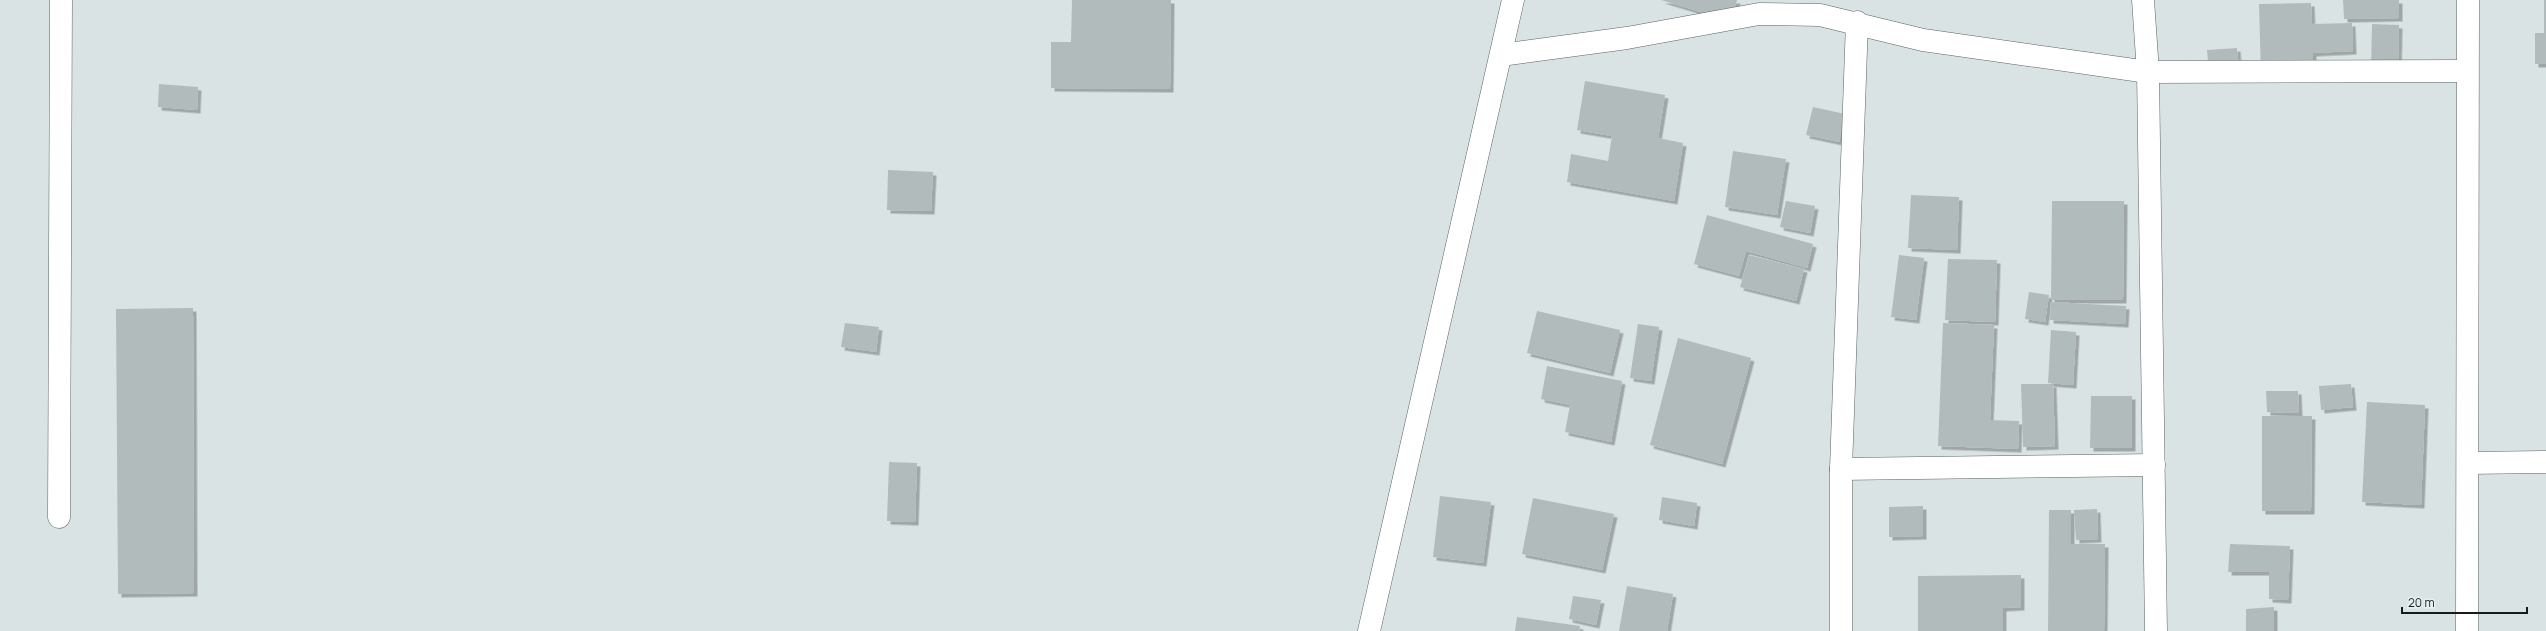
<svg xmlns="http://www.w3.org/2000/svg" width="2546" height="631" font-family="Manrope,sans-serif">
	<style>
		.building { fill: #b2bbbb; filter: url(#shadow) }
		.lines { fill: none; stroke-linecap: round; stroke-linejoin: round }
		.minor-casing { stroke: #5b6363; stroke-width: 23 }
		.minor { stroke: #fff; stroke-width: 22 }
	</style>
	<defs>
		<filter id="shadow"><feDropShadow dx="3.5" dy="3.5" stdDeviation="0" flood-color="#0004"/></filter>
	</defs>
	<rect width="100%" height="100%" fill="#dae3e3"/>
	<g class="building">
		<polygon points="1072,0 1171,0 1170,89 1051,88 1051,42 1071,42"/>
		<polygon points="1661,0 1737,0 1731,21"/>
		<polygon points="2343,0 2399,0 2399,18 2344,19"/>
		<polygon points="2544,0 2546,0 2546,64 2535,64 2535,33 2544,33"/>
		<polygon points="2311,3 2312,24 2352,23 2353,51 2313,53 2313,74 2261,75 2259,4"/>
		<polygon points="2372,24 2399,25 2398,72 2371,70"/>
		<polygon points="2237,48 2239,71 2209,73 2207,50"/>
		<polygon points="1585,81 1665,95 1658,138 1683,143 1674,201 1567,182 1571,154 1608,161 1612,136 1577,130"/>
		<polygon points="159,84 198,87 197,110 158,107"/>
		<polygon points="1813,107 1845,114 1839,142 1806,135"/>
		<polygon points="1733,151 1786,159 1777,215 1725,207"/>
		<polygon points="888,170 933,172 931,211 887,210"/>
		<polygon points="1911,195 1959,197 1957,250 1908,248"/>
		<polygon points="1786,201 1815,206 1810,233 1780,227"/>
		<polygon points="2052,201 2124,201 2123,300 2051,300"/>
		<polygon points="1707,215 1813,244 1807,268 1746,251 1739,276 1694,264"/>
		<polygon points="1749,255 1804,269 1796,301 1740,287"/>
		<polygon points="1899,255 1924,258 1916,320 1891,317"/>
		<polygon points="1948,259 1997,260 1995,322 1945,320"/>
		<polygon points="2029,292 2049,295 2045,322 2025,319"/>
		<polygon points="2051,302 2126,306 2125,324 2050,320"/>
		<polygon points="193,308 194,593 118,594 116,309"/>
		<polygon points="1537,311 1620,330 1610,373 1527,353"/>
		<polygon points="845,323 879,327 876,352 841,347"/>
		<polygon points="1943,323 1994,325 1990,420 2019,421 2018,449 1938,446"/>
		<polygon points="1638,324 1659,327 1651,381 1630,378"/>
		<polygon points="2051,330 2076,332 2073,385 2048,383"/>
		<polygon points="1678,338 1751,358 1722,464 1650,445"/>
		<polygon points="1547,366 1622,381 1611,442 1565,432 1570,405 1541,399"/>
		<polygon points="2021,384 2053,384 2055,446 2023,447"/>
		<polygon points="2351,384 2353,407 2321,410 2319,386"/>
		<polygon points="2266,391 2298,391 2299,413 2267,412"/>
		<polygon points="2091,396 2132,396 2132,448 2090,448"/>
		<polygon points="2367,402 2425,405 2421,505 2362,502"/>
		<polygon points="2262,416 2312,416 2311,511 2262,511"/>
		<polygon points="889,462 917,463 915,522 887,521"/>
		<polygon points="1440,496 1491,502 1483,563 1433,557"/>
		<polygon points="1662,497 1697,503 1694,526 1659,520"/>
		<polygon points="1533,498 1614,514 1602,570 1522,554"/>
		<polygon points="1923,506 1923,536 1889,537 1889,507"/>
		<polygon points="2097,509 2098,539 2076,540 2074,510"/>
		<polygon points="2049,510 2071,510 2071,544 2105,544 2104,631 2048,631"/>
		<polygon points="2230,544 2290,546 2288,600 2269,599 2269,572 2228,572"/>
		<polygon points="2021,575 2021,607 2003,608 2003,631 1918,631 1918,576"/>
		<polygon points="1627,586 1673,594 1667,631 1619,631"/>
		<polygon points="1573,596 1601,600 1596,625 1569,619"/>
		<polygon points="2274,607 2274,631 2246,631 2246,609"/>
		<polygon points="1517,617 1580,626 1579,631 1515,631"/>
	</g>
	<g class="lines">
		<g class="minor-casing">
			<g id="minor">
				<polyline points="2143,0 2148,72 2156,631"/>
				<polyline points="1501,55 1627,38 1759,14 1820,15 1923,40 2148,72 2466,71"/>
				<polyline points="2469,463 2546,462"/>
				<polyline points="1841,469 2154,465"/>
				<polyline points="59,517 61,0"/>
				<polyline points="1369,631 1513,0"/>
				<polyline points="1841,631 1841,469 1857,22"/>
				<polyline points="2467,631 2468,0"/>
			</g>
		</g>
		<use href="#minor" class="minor"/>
	</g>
	<path d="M2402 607v6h125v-6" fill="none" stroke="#181b1b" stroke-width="2"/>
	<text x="2408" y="607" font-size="12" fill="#181b1b" stroke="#e7f0f0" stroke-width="3" paint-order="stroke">20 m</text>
</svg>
